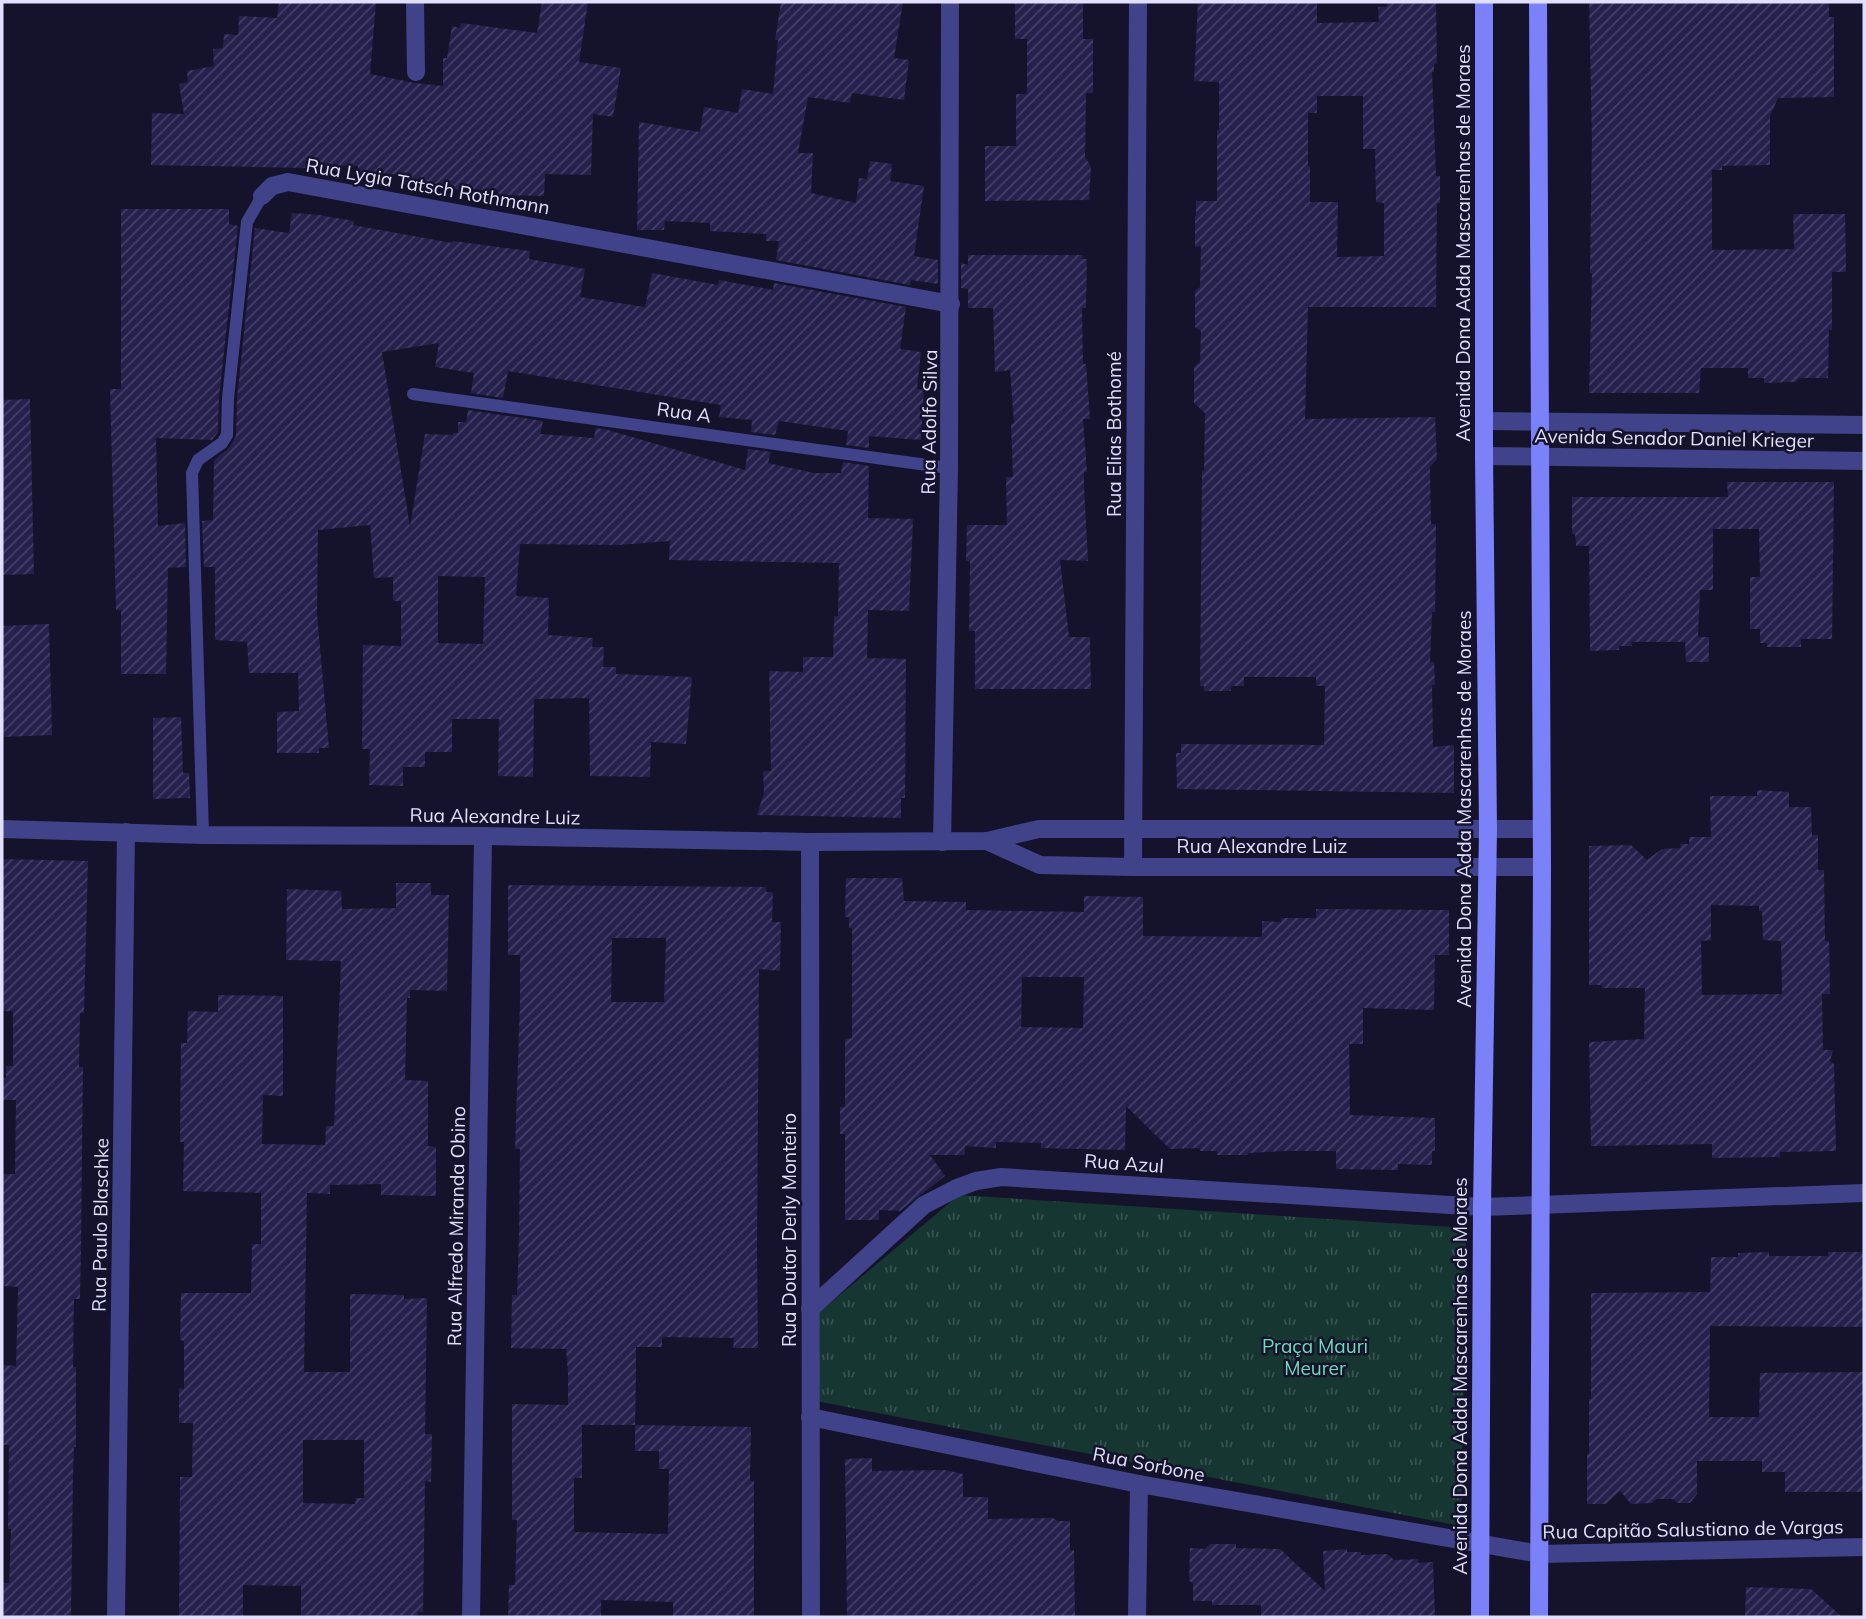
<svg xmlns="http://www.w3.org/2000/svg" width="1866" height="1619" font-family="Mulish,sans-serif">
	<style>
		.park { fill: url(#park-tufts) }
		.building { fill: url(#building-hatch); fill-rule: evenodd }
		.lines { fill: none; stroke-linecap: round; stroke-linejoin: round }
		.service { stroke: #404389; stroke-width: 12 }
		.minor { stroke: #404389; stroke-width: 18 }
		.tertiary { stroke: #404389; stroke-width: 18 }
		.secondary { stroke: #7a81f9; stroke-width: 18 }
		.labels { text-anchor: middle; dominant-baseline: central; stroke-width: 5; stroke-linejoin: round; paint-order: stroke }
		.street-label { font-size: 19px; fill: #e0dffe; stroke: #15132c }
		.park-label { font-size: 19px; fill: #6cddb8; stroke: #15132c }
	</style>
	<defs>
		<pattern id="park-tufts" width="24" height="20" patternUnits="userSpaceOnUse" patternTransform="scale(1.75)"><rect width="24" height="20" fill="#163632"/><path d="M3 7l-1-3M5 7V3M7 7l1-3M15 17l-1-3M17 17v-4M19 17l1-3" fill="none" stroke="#385351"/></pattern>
		<pattern id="building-hatch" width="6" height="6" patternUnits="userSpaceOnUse" patternTransform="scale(1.75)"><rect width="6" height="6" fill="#25204c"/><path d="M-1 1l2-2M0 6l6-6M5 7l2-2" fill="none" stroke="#444067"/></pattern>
	</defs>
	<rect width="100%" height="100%" fill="#15132c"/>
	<polygon class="park" points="959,1195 1466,1228 1461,1526 816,1401 816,1315"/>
	<g class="building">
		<polygon points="279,2 376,2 370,74 415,83 443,86 443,58 447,58 452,26 460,28 461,23 537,33 542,2 588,2 579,62 621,68 613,117 593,114 591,175 545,174 544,196 498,195 498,190 452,189 452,185 405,184 405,175 358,172 358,166 307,165 307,168 151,165 152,113 184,114 179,84 188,82 187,71 214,66 213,49 223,48 224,34 238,35 239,16 277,18"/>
		<polygon points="781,2 903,2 894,58 909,60 904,100 852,93 850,103 808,97 798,153 813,153 811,193 856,203 859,178 867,179 870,161 892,164 890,181 924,186 914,256 938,260 938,284 911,280 910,285 776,260 779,241 766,241 766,234 710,231 710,223 665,221 664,230 637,230 639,122 700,132 704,107 738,113 742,89 773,94 778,40 775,40"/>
		<polygon points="1015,2 1083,2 1083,39 1093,39 1093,93 1086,93 1085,157 1091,167 1089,200 985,201 985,146 1016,146 1016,94 1027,94 1027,39 1015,39"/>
		<path d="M1198,2H1317V23L1379,22L1378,7H1387L1386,2H1436L1437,63L1434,64V72H1432L1436,176H1440V203H1437L1436,307H1308L1305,419L1435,417L1437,459L1430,467L1431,524H1436L1435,612H1432L1430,662H1434L1435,685H1432L1433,747L1454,745V793L1177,789L1176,753H1181V744L1324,745L1325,686H1316V677H1244V686H1231V691H1204V686H1200L1202,470L1204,471L1205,413L1194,403V367L1200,362L1201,331L1195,327V291L1200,287L1201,246L1195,247V216H1196V201H1217V130H1219V82L1194,81ZM1317,96H1363V149H1375L1376,202L1384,203V256L1337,257L1338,202H1310V166H1308V113H1317Z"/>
		<polygon points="1589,2 1829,2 1829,17 1834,17 1834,97 1778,98 1770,116 1770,165 1722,166 1722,170 1712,170 1712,250 1794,249 1793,214 1845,214 1846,272 1832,272 1832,330 1829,330 1828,378 1799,378 1796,382 1764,383 1764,378 1748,378 1748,368 1701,368 1699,393 1589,393 1592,273 1590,273 1592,142"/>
		<polygon points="121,209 229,209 229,224 238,226 219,397 218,432 212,440 156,438 158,526 185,523 186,567 168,568 166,674 121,674 121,610 116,610 110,389 121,389"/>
		<path d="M292,213L319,215L354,221L353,225L452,243L453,241L530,251L529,259L585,269L580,297L645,307L652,273L718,285L719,280L773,290L774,283L906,307L900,349L921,352L917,389H924L921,440L869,436V448L846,445L848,431L779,421L775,435L751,432L752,420L719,417L721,405L508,371L503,398L471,393L474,373L435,367L439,343L382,352L410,527L425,434L453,435V433H458V422H466L468,410L543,421L540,434L594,438L596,428L608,430L745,470L748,449L771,452L768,463L814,473H841L843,462L869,466L868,518L913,519L909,611L868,610L867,658L906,659L905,798H901V818L757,815L764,793L763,771H771L769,671L803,672V657H833L834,616H838L839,563L669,560L670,541L618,545L520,544L516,596L549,598L548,635L593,638L592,647H604L603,667H616V674L692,677L686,744L651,742L650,777L590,776L589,698L534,699L533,777L498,776L499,719H452V752H425V767H403V786L369,785L370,749H362L363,645L401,646V601H393V577L374,578L370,525L318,530L317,614L329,748H319V753H277V712L299,711L298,673H249L247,642L215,640V567H204L202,521L213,520L214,460L229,448L236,436L237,399L255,228L289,233ZM438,576L485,577L483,644L438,643Z"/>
		<polygon points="968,255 1083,255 1082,259 1087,259 1086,308 1082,308 1083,364 1086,364 1090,419 1083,419 1087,472 1084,472 1084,486 1088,561 1060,560 1069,637 1090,637 1091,689 975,689 975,631 969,631 970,561 966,561 967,525 1007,525 1006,477 1013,477 1011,424 1014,423 1010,370 995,372 993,308 968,308 968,289 961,288 961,263 968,265"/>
		<polygon points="30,399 34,574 2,575 2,400"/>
		<polygon points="1727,482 1834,482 1832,639 1801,639 1801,647 1767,647 1767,643 1760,643 1760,629 1750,629 1750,577 1760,577 1759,529 1713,529 1713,590 1700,590 1698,637 1709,637 1709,662 1686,662 1685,642 1631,642 1632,646 1619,646 1619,650 1590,651 1589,546 1576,546 1575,534 1572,534 1572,497 1728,497"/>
		<polygon points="49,624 52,735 2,737 2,626"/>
		<polygon points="181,717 183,773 189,773 190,798 153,799 153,718"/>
		<path d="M1757,790L1789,792V807H1811L1812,835H1818V870H1824L1825,941H1829L1830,994H1822L1823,1050H1833L1830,1061L1834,1064L1836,1151L1780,1152V1157L1712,1158V1144L1591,1146L1589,1042L1644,1039L1645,988H1602V985H1589V846L1631,845L1647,860L1662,849L1681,848L1680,844H1689V837H1711L1710,796H1757ZM1711,905L1759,906V911H1762L1763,940L1781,941L1782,994L1702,995L1701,941L1711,940Z"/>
		<polygon points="2,859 88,861 84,1013 80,1013 79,1067 83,1067 81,1245 80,1299 74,1299 73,1367 76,1367 76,1447 74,1447 73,1476 71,1617 2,1617 2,1583 9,1583 11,1529 8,1529 9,1445 2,1445 2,1377 4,1365 16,1366 18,1287 2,1286 2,1174 15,1174 16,1100 2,1100 2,1078 6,1078 6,1066 13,1066 13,1011 2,1011"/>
		<path d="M846,878H902L904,901L966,902V910L1084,912V896L1143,897V936L1259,937L1262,936V921L1281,922V918H1316V909L1449,910V955H1435L1434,1010L1363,1008V1044H1349L1350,1115L1435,1118V1151H1432V1165L1398,1164V1170L1336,1169V1151H1287L1248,1153V1155H1217V1151H1200V1148L1170,1149L1126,1106L1125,1150L1041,1148V1143L996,1142V1148L965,1146V1155H930L945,1176L900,1211L879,1210V1220H845V1134H840V1107H845V1039L852,1038V928H849V917H845ZM1022,977H1084L1083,1028L1021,1027Z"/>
		<path d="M396,883H431V895H449L447,991L410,990V998H407L405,1080L428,1081V1146L436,1147V1196L381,1195V1184L330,1185V1194L307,1193L304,1372H350V1294L404,1295V1299L427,1298L425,1434H432L431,1482L425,1481L423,1612H418L417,1617H335L301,1615V1586L243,1585V1617H179L180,1477H192L193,1423H179V1388L184,1389V1341L180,1340L181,1293H251L252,1244H261V1193L183,1191L184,1142H180L181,1043H187L188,1011L218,1012V995L283,996V1096L263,1095L262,1144L325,1145L326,1126H334L341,961L286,960L287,889L341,891L342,909L396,908ZM303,1440H364V1498H356L355,1504L303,1503Z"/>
		<path d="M508,885L766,887V892H773L772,922H781L780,971L759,969L757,1250L758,1348H733L734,1338L662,1337V1347H636V1373L635,1425L751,1427L750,1481H754V1617H673V1602L601,1600V1617H508L509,1585H515L517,1520H512V1404L568,1405V1373L566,1349L511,1348L512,1295H517L519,1238L520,1149H515L520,1001V955H508ZM612,938H666L664,1002H611ZM582,1425H635V1451H659V1469H669L668,1534L574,1532V1478H582Z"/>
		<polygon points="1769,1252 1769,1256 1828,1256 1828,1252 1864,1252 1864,1327 1710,1326 1709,1417 1759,1417 1760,1373 1864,1372 1864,1492 1785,1492 1785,1472 1762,1472 1762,1461 1697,1461 1697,1494 1690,1503 1678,1503 1673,1499 1657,1499 1652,1503 1631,1504 1620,1491 1606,1504 1587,1504 1587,1454 1589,1454 1589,1399 1591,1399 1591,1293 1710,1292 1711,1257 1738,1257 1738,1253"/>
		<polygon points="872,1458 872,1471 945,1470 963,1474 963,1497 988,1497 988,1519 1053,1518 1057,1521 1070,1521 1070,1550 1074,1550 1075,1617 847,1617 845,1459"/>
		<polygon points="1210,1544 1236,1544 1236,1548 1280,1549 1325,1591 1323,1551 1347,1549 1347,1552 1361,1552 1361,1555 1387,1554 1394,1560 1418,1559 1418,1563 1433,1562 1435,1617 1261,1617 1261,1605 1212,1605 1212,1601 1193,1601 1193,1583 1189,1581 1190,1548 1205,1549"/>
		<polygon points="1746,1587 1811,1589 1842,1617 1745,1617"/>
	</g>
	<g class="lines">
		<g class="service">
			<polyline points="413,394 949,468"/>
			<polyline points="203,835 192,473 198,460 222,443 227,435 228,398 247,222 262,196"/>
		</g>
		<g class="minor">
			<polyline points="415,2 416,72"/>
			<polyline points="262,196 272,186 288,182 951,304"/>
			<polyline points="810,842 811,1617"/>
			<polyline points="942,842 949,468 950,2"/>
			<polyline points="1133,867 1138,2"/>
			<polyline points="810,1309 924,1205 957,1188 976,1181 1001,1177 1482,1207 1864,1193"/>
			<polyline points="810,1417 1139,1484 1540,1554 1864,1547"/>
			<polyline points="116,1617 126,832"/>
			<polyline points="471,1617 483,836"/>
			<polyline points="1137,1617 1139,1484"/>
		</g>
		<g class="tertiary">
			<polyline points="1484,421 1864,425"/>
			<polyline points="1484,456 1864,461"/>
			<polyline points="2,829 203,835 483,836 810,842 987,841 1039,829 1541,829"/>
			<polyline points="987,841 1040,865 1133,867 1542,867"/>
		</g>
		<g class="secondary">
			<polyline points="1538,2 1542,867 1539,1617"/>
			<polyline points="1480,1617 1482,1207 1488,829 1484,456 1484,2"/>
		</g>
	</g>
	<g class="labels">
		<g class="street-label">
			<text transform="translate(428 186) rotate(10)">Rua Lygia Tatsch Rothmann</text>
			<text transform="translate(1463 243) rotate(-90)">Avenida Dona Adda Mascarenhas de Moraes</text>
			<text transform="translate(684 412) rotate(8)">Rua A</text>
			<text transform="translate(929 422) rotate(-89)">Rua Adolfo Silva</text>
			<text transform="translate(1114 434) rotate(-90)">Rua Elias Bothomé</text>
			<text transform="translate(1674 438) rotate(1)">Avenida Senador Daniel Krieger</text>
			<text transform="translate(1464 809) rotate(-90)">Avenida Dona Adda Mascarenhas de Moraes</text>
			<text transform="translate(495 816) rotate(1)">Rua Alexandre Luiz</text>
			<text x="1262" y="846">Rua Alexandre Luiz</text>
			<text transform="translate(1124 1163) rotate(4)">Rua Azul</text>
			<text transform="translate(100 1225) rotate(-89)">Rua Paulo Blaschke</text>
			<text transform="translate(456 1226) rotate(-89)">Rua Alfredo Miranda Obino</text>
			<text transform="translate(789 1230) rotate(-90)">Rua Doutor Derly Monteiro</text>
			<text transform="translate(1460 1376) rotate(-90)">Avenida Dona Adda Mascarenhas de Moraes</text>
			<text transform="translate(1149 1464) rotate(11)">Rua Sorbone</text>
			<text transform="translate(1693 1529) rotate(-1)">Rua Capitão Salustiano de Vargas</text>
		</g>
		<g class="park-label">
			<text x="1315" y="1346">Praça Mauri<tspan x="1315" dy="22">Meurer</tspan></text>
		</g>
	</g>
	<rect width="1866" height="1619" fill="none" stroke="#e0dffe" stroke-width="7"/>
</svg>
